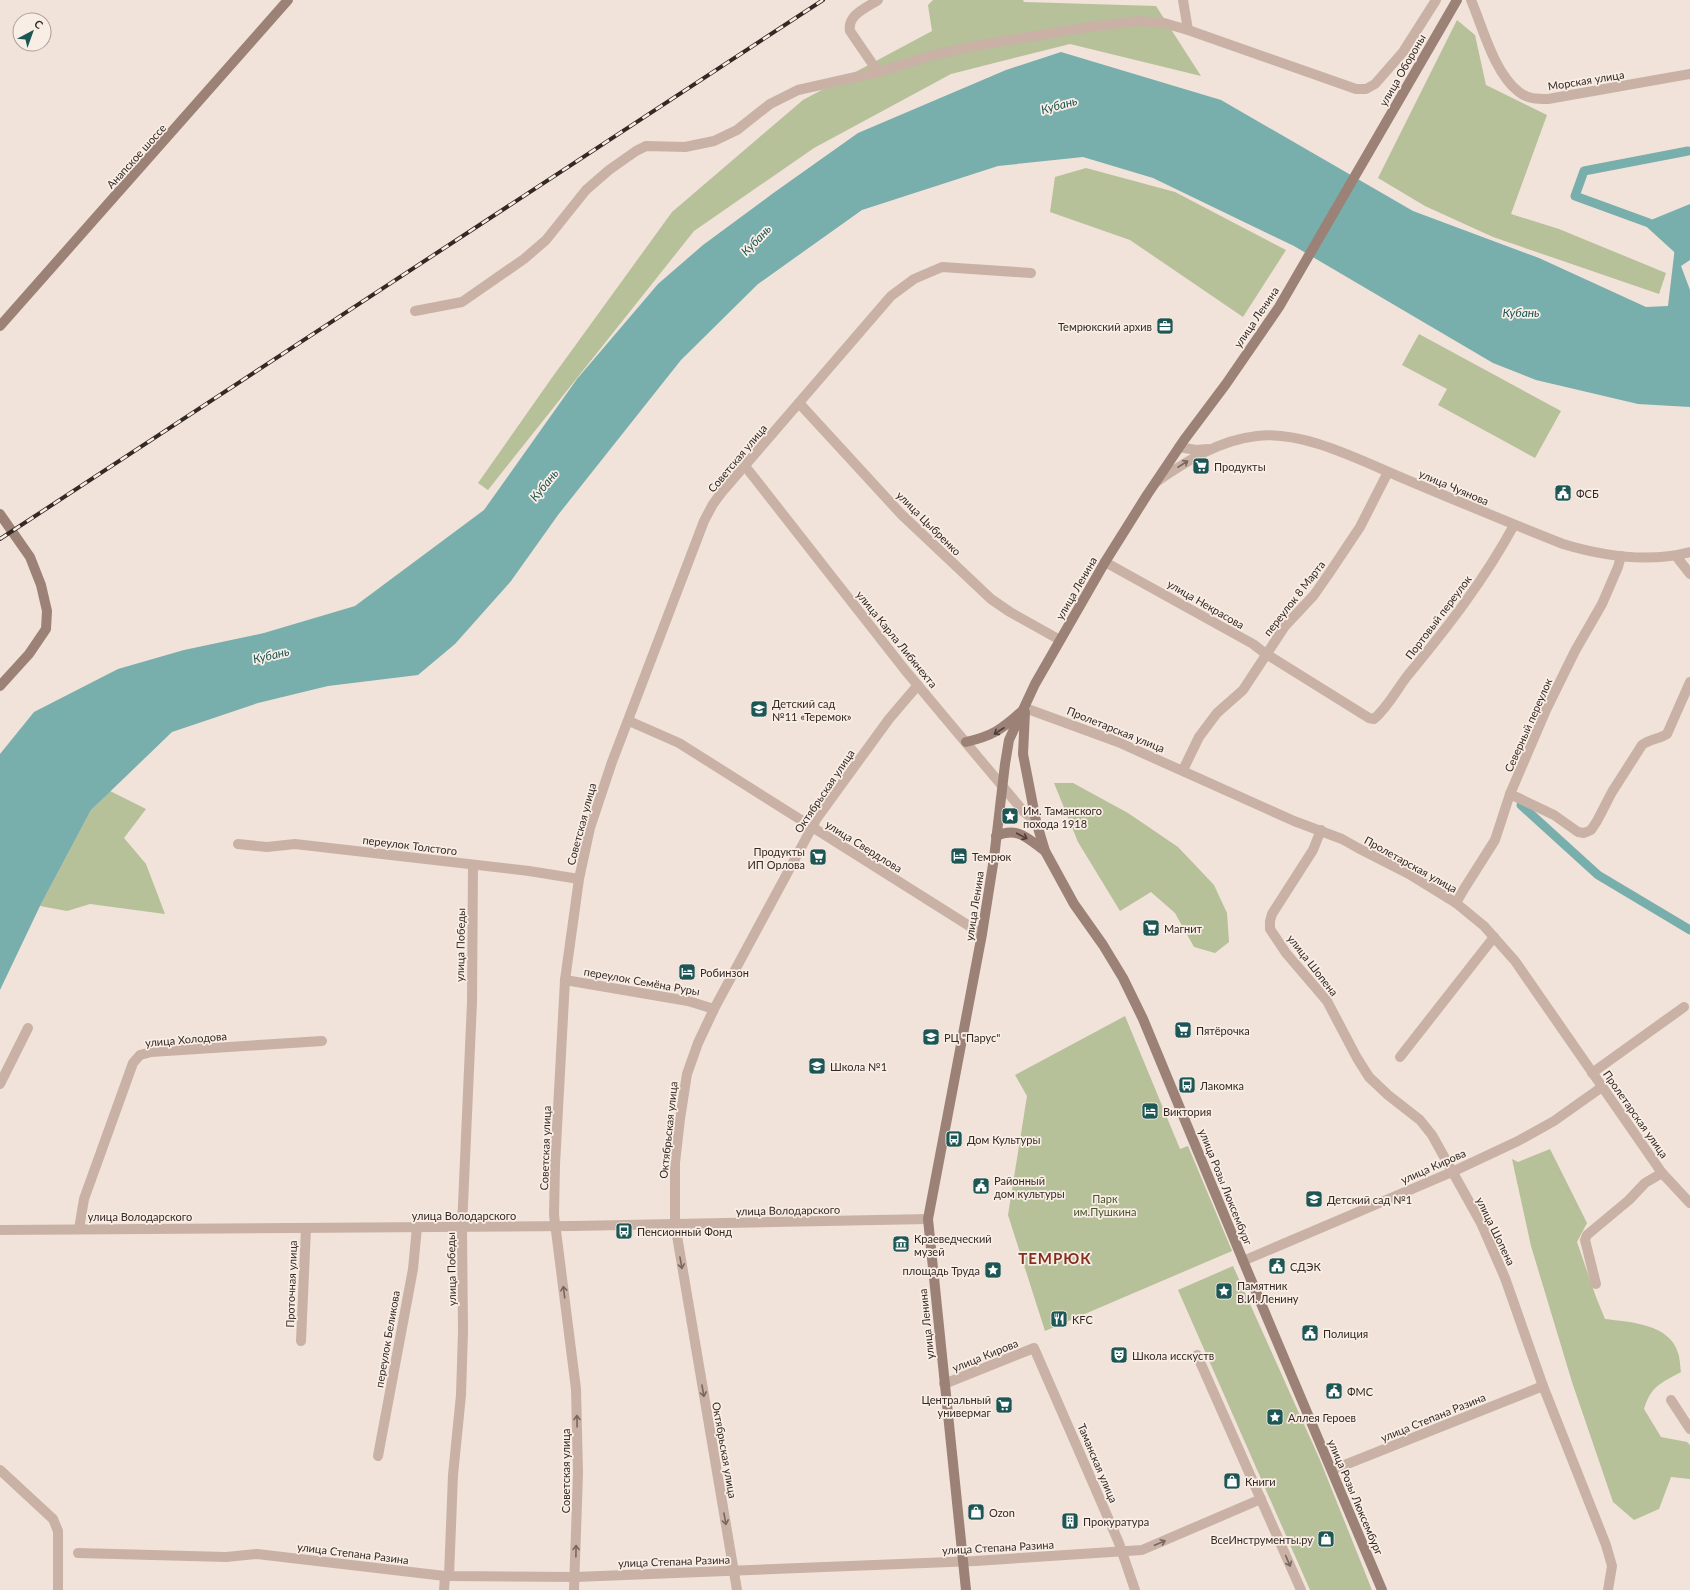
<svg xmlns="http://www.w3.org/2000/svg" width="1690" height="1590" font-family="Lato,sans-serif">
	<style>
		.green { fill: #b6c099 }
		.water { fill: #78aeac }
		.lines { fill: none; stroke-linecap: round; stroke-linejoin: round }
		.canal { stroke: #78aeac; stroke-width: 9 }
		.street { stroke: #c9b2a5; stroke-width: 10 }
		.secondary { stroke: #9c8176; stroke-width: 10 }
		.rail-casing { stroke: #352926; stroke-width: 4 }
		.rail { stroke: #f9eee5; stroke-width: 2.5; stroke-dasharray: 8; stroke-linecap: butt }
		.oneway { stroke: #78675f }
		.oneway2 { stroke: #4f3f3a }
		.labels { text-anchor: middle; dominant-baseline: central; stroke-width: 3.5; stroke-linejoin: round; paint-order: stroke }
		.street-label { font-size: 11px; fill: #352926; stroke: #f9eee5 }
		.poi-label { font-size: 11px; fill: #352926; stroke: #f9eee5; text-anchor: start }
		.park-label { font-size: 11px; fill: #47532a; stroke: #f9eee5 }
		.water-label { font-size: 12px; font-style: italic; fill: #1c5655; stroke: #f9eee5 }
		.district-label { font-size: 15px; font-weight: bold; letter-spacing: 1px; fill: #842e1f; stroke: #f9eee5 }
	</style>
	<rect width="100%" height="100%" fill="#f1e3d9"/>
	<g class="green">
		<polygon points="933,0 1023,0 1024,2 1156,6 1201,76 1070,44 951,74 814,148 694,231 488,490 478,483 551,379 672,212 803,100 932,31 928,5"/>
		<polygon points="1457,20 1475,35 1486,85 1547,115 1511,214 1559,229 1666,273 1659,294 1493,237 1425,206 1378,178"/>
		<polygon points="1086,168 1175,192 1286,250 1243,317 1130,240 1050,212 1055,177"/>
		<polygon points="1419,334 1561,411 1535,458 1438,405 1447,389 1402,365"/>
		<polygon points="1054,783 1073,783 1128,813 1178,847 1214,885 1227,913 1229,942 1215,953 1194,947 1175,913 1151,892 1120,911 1078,842"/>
		<polygon points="110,791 146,809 124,838 146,864 165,914 90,904 67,911 40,906 91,810"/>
		<polygon points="1125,1016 1180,1149 1188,1146 1232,1251 1045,1331 1008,1215 1027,1096 1015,1075"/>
		<path d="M1550,1149L1587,1223L1577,1242L1596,1297L1605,1319C1630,1322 1670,1324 1678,1353C1680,1358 1680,1366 1681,1372C1661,1383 1651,1386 1644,1409L1661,1437L1687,1442L1690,1445V1479L1671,1477L1659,1509L1634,1520L1613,1502L1572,1382L1531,1246L1512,1159L1518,1162Z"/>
		<polygon points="1233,1266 1320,1460 1372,1590 1310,1590 1178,1290"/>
	</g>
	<polygon class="water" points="1061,52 1221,100 1413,211 1539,258 1646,307 1668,306 1675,247 1646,222 1690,204 1690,260 1681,266 1690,290 1690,407 1638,404 1536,380 1493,363 1294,246 1153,178 1083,157 998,166 862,210 758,284 681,360 558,515 511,581 455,644 418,675 328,686 258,703 172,732 91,810 40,906 0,990 0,754 34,712 118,669 184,650 264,633 355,606 484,510 577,379 658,284 703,245 772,194 858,133 1006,70"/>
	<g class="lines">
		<g class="canal">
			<polyline points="1682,256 1682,253 1649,223 1575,196 1584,171 1688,151"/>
			<polyline points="1521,805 1598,875 1690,930"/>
		</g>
		<g class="street">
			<polyline points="1183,0 1188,30"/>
			<path d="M1471,0C1483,28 1494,73 1519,92C1527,99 1538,99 1548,99L1690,74"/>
			<path d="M878,72L850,31C847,15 866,8 878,0"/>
			<polyline points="415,311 462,302 524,259 546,240 586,190 609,170 636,151 646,146 685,147 714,141 737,130 770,104 798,90 878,72 930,56 974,46 1089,27 1138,21 1164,23 1188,30 1356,89 1366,89 1375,84 1403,52 1436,0"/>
			<polyline points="799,403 901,514 991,599 1010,612 1060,640"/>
			<polyline points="1179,447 1196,450 1208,449"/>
			<polyline points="745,466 905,670 1024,812 1036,821"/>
			<path d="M1156,482C1187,461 1219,440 1257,436C1306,430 1367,464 1412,482C1462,503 1512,524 1563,544C1603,556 1649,563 1690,552"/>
			<polyline points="1676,556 1690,574"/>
			<path d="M1105,562L1253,644L1266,654L1369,718L1374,719C1388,707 1397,689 1408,675C1447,628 1485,579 1514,525"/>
			<polyline points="1025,708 1118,742 1294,821 1342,839 1358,848 1409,874 1456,903 1484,926 1515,961 1662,1173 1690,1203"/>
			<polyline points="629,721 679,743 982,934"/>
			<polyline points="1183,770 1199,737 1217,713 1243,690 1285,626 1314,595 1330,572 1360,527 1388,472"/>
			<path d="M1510,794L1554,815L1578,832L1584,833L1591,830L1597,821L1612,792L1642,745C1650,739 1659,739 1667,734L1690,682"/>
			<polyline points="1321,830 1313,850 1272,914 1270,921 1270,929 1286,953 1327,1001 1357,1058 1369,1077 1388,1095 1420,1120 1432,1135 1481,1223 1505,1278 1543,1386 1606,1545 1612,1566 1608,1590"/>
			<polyline points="238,844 267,847 295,844 529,871 579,879"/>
			<polyline points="1456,903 1464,889 1495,840 1510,794 1546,710 1575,651 1602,604 1618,567 1621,556"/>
			<polyline points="565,980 688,1001 714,1009"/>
			<polyline points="1400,1057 1494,937"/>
			<polyline points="1592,1073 1684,1007"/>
			<polyline points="0,1084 28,1028"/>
			<polyline points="79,1229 84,1199 133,1063 140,1055 151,1052 322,1041"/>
			<polyline points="0,1230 573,1226 928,1219"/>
			<polyline points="1243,1261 1452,1172 1518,1141 1554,1121 1602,1087"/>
			<polyline points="1596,1284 1585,1240 1587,1235 1629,1200 1645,1183 1662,1173"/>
			<polyline points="301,1341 306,1228"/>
			<polyline points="1197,1355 1301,1590"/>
			<polyline points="944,1384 1034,1348 1119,1543 1135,1590"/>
			<polyline points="1671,1400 1690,1429"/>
			<polyline points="378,1456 413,1269 417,1227"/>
			<polyline points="0,1470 53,1519 58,1531 58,1590"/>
			<polyline points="1332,1470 1543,1386"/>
			<polyline points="78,1553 226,1557 257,1554 445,1576 575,1577 975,1561 1142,1550 1261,1499"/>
			<polyline points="449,1576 453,1475 461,1395 463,1331 462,1227 472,1002 473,865"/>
			<polyline points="444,1590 445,1576"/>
			<polyline points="574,1590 578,1473 576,1389 554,1215 555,1165 565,980 579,879 590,828 612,762 704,521 713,504 722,492 891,296 914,279 942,267 1031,273"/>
			<polyline points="737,1590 675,1224 675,1163 680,1119 687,1074 698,1043 714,1009 817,818 889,719 918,685"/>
		</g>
		<g class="secondary">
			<polyline points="0,326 288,0"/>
			<polyline points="0,514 30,557 41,585 47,611 46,629 29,654 0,686"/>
			<polyline points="1025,712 1023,754 1036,821 1045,851 1074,904 1103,945 1123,978 1143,1019 1249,1275 1382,1590"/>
			<path d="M966,742C992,736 1001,730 1021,712"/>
			<path d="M996,836C1018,826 1028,839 1045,851"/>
			<polyline points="966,1590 928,1219 982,934 994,858 1005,764 1009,740 1035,684 1105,562 1147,495 1184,440 1226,384 1279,307 1457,0"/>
		</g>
		<g class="rail-casing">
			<polyline id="rail" points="0,539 823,0"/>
		</g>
		<use href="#rail" class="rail"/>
	</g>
	<defs><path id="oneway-shaft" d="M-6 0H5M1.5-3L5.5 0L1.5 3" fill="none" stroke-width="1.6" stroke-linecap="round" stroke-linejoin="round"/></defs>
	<g class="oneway">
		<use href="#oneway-shaft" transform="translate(1183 464) rotate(-33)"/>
		<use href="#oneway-shaft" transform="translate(681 1263) rotate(80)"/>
		<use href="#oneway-shaft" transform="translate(564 1292) rotate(-97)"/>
		<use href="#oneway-shaft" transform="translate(703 1391) rotate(80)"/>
		<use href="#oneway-shaft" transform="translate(577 1421) rotate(-91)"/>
		<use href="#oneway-shaft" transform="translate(725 1519) rotate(80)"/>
		<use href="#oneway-shaft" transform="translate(1160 1543) rotate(-23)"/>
		<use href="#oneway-shaft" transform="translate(576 1551) rotate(-89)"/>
		<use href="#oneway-shaft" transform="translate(1288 1561) rotate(67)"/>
	</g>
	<g class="oneway2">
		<use href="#oneway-shaft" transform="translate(999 731) rotate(147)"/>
		<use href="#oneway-shaft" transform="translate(1022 836) rotate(28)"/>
	</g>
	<defs>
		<g id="office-square" transform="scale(0.9)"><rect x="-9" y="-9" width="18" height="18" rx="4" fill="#1c5655" stroke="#f9eee5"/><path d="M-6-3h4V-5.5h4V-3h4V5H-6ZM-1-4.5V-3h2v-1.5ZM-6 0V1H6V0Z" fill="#fff"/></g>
		<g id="supermarket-square" transform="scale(0.9)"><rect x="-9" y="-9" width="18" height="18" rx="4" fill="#1c5655" stroke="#f9eee5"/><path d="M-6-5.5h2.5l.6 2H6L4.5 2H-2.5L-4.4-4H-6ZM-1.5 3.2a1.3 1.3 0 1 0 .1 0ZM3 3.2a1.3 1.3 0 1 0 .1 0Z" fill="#fff"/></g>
		<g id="civic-square" transform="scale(0.9)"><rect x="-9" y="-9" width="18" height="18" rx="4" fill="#1c5655" stroke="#f9eee5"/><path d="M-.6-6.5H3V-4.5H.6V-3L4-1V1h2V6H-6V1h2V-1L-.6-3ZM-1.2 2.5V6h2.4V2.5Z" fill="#fff"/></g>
		<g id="school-square" transform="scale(0.9)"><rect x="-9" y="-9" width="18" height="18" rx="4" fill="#1c5655" stroke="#f9eee5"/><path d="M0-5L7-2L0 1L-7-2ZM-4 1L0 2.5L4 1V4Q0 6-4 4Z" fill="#fff"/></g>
		<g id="sight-square" transform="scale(0.9)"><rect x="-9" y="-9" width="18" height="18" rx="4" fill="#1c5655" stroke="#f9eee5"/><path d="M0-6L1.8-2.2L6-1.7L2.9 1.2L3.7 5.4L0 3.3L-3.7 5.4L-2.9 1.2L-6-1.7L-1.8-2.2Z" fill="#fff"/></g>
		<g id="hotel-square" transform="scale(0.9)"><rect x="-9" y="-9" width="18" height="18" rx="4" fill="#1c5655" stroke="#f9eee5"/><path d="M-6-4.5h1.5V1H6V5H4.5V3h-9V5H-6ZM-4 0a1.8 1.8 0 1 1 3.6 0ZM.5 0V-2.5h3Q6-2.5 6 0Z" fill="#fff"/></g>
		<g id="bus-square" transform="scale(0.9)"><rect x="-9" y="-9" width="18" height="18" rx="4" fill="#1c5655" stroke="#f9eee5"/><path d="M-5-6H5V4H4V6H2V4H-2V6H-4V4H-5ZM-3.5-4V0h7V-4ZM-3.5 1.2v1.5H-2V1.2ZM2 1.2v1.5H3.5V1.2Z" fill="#fff"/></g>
		<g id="museum-square" transform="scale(0.9)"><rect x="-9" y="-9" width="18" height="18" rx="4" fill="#1c5655" stroke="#f9eee5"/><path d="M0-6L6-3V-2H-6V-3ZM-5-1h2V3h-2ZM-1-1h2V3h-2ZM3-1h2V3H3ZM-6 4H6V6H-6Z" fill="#fff"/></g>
		<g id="restaurant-square" transform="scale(0.9)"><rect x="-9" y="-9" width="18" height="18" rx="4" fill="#1c5655" stroke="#f9eee5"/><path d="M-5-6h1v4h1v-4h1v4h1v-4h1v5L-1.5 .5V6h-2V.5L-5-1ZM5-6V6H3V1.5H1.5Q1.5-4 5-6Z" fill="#fff"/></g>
		<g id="theatre-square" transform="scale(0.9)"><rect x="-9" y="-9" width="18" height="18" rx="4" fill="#1c5655" stroke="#f9eee5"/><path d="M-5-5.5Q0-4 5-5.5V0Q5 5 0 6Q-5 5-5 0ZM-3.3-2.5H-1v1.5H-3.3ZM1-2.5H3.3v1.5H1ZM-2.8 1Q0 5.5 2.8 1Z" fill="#fff"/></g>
		<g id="shop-square" transform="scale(0.9)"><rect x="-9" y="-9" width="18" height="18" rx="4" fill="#1c5655" stroke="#f9eee5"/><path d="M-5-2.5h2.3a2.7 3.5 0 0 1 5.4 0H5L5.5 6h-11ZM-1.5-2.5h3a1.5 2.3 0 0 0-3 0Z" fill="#fff"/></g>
		<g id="building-square" transform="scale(0.9)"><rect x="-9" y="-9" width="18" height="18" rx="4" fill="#1c5655" stroke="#f9eee5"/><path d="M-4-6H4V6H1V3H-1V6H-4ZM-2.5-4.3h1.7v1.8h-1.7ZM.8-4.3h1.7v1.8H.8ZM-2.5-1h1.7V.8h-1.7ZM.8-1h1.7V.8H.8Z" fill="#fff"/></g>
	</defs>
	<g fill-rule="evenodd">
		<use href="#office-square" x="1165" y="326"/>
		<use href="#supermarket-square" x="1201" y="466"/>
		<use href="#civic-square" x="1563" y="493"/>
		<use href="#school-square" x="759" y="709"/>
		<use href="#sight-square" x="1010" y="816"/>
		<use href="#hotel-square" x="959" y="856"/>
		<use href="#supermarket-square" x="818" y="857"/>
		<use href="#supermarket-square" x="1151" y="928"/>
		<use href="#hotel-square" x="687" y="972"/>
		<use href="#supermarket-square" x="1183" y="1030"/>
		<use href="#school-square" x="931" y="1037"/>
		<use href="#school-square" x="817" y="1066"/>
		<use href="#bus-square" x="1187" y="1085"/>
		<use href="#hotel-square" x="1150" y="1111"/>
		<use href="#bus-square" x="954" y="1139"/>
		<use href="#civic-square" x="981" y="1186"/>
		<use href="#school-square" x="1314" y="1199"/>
		<use href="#bus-square" x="624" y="1231"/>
		<use href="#museum-square" x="901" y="1244"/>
		<use href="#civic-square" x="1277" y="1266"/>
		<use href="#sight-square" x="993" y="1270"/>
		<use href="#sight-square" x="1224" y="1291"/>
		<use href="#restaurant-square" x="1059" y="1319"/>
		<use href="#civic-square" x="1310" y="1333"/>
		<use href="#theatre-square" x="1119" y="1355"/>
		<use href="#civic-square" x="1334" y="1391"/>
		<use href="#supermarket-square" x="1004" y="1405"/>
		<use href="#sight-square" x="1275" y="1417"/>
		<use href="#shop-square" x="1232" y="1481"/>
		<use href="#shop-square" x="976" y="1512"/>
		<use href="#building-square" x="1070" y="1521"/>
		<use href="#shop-square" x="1326" y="1539"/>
	</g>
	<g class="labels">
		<g class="street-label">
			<text transform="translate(1402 70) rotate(-60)">улица Обороны</text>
			<text transform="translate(1586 80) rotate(-9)">Морская улица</text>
			<text transform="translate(136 156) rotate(-48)">Анапское шоссе</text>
			<text transform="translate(1256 317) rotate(-56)">улица Ленина</text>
			<text transform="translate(737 458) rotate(-50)">Советская улица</text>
			<text transform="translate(1454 487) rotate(23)">улица Чуянова</text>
			<text transform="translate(929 523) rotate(45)">улица Цыбренко</text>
			<text transform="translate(1076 588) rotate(-60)">улица Ленина</text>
			<text transform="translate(1294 598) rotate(-52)">переулок 8 Марта</text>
			<text transform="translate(1206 604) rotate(30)">улица Некрасова</text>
			<text transform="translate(1438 617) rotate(-53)">Портовый переулок</text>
			<text transform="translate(897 639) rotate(51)">улица Карла Либкнехта</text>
			<text transform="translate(1528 725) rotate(-66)">Северный переулок</text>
			<text transform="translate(1116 729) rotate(22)">Пролетарская улица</text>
			<text transform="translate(824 791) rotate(-56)">Октябрьская улица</text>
			<text transform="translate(581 824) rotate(-75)">Советская улица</text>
			<text transform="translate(410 845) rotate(7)">переулок Толстого</text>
			<text transform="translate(864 846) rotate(32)">улица Свердлова</text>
			<text transform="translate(1411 864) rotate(29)">Пролетарская улица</text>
			<text transform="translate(974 906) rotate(-81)">улица Ленина</text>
			<text transform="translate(460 945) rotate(-89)">улица Победы</text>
			<text transform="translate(1313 965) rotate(52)">улица Шопена</text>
			<text transform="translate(642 981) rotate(10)">переулок Семёна Руры</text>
			<text transform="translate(186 1039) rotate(-5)">улица Холодова</text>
			<text transform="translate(1636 1114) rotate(55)">Пролетарская улица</text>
			<text transform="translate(668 1130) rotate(-84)">Октябрьская улица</text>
			<text transform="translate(545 1148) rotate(-88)">Советская улица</text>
			<text transform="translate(1433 1166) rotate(-24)">улица Кирова</text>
			<text transform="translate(1226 1187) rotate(68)">улица Розы Люксембург</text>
			<text transform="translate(788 1210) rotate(-1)">улица Володарского</text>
			<text x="464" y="1215">улица Володарского</text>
			<text x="140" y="1216">улица Володарского</text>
			<text transform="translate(1496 1231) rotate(64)">улица Шопена</text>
			<text transform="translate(451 1269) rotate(-91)">улица Победы</text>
			<text transform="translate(291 1284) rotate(-88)">Проточная улица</text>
			<text transform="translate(926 1324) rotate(-96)">улица Ленина</text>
			<text transform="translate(387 1339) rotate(-80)">переулок Беликова</text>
			<text transform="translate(985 1355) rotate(-22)">улица Кирова</text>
			<text transform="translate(1433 1417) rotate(-22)">улица Степана Разина</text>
			<text transform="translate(725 1450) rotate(80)">Октябрьская улица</text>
			<text transform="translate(1098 1463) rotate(67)">Таманская улица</text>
			<text transform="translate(565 1471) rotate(-90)">Советская улица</text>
			<text transform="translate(1356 1497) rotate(67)">улица Розы Люксембург</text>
			<text transform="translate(998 1547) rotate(-3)">улица Степана Разина</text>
			<text transform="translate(353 1553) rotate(7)">улица Степана Разина</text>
			<text transform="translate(674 1561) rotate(-2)">улица Степана Разина</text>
		</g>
		<g class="poi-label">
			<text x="1152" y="326" text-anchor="end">Темрюкский архив</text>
			<text x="1214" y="466">Продукты</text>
			<text x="1576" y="493">ФСБ</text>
			<text x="772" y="703">Детский сад<tspan x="772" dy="13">№11 «Теремок»</tspan></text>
			<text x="1023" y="810">Им. Таманского<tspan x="1023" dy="13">похода 1918</tspan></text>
			<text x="805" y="851" text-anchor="end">Продукты<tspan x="805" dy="13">ИП Орлова</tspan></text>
			<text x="972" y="856">Темрюк</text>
			<text x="1164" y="928">Магнит</text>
			<text x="700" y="972">Робинзон</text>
			<text x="1196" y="1030">Пятёрочка</text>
			<text x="944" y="1037">РЦ "Парус"</text>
			<text x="830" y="1066">Школа №1</text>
			<text x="1200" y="1085">Лакомка</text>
			<text x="1163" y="1111">Виктория</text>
			<text x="967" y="1139">Дом Культуры</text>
			<text x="994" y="1180">Районный<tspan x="994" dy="13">дом культуры</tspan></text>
			<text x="1327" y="1199">Детский сад №1</text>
			<text x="637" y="1231">Пенсионный Фонд</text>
			<text x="914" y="1238">Краеведческий<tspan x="914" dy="13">музей</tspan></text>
			<text x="1290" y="1266">СДЭК</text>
			<text x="980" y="1270" text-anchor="end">площадь Труда</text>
			<text x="1237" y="1285">Памятник<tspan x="1237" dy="13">В.И. Ленину</tspan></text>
			<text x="1072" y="1319">KFC</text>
			<text x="1323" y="1333">Полиция</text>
			<text x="1132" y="1355">Школа исскуств</text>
			<text x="1347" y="1391">ФМС</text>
			<text x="991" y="1399" text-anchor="end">Центральный<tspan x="991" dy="13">универмаг</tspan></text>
			<text x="1288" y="1417">Аллея Героев</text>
			<text x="1245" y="1481">Книги</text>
			<text x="989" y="1512">Ozon</text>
			<text x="1083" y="1521">Прокуратура</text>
			<text x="1313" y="1539" text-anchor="end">ВсеИнструменты.ру</text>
		</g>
		<g class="park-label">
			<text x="1105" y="1198">Парк<tspan x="1105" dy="13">им.Пушкина</tspan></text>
		</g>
		<g class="water-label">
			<text transform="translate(1059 105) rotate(-15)">Кубань</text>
			<text transform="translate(756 240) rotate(-46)">Кубань</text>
			<text x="1521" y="312">Кубань</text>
			<text transform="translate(544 485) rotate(-51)">Кубань</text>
			<text transform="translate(271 655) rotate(-13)">Кубань</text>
		</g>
		<g class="district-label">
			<text x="1055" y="1258">ТЕМРЮК</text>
		</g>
	</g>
	<g transform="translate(32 32) rotate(41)"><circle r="19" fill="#f9eee5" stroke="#ab9f99"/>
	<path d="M0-3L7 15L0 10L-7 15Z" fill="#1c5655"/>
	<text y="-6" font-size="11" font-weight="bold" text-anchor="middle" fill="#352926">С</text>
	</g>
</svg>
